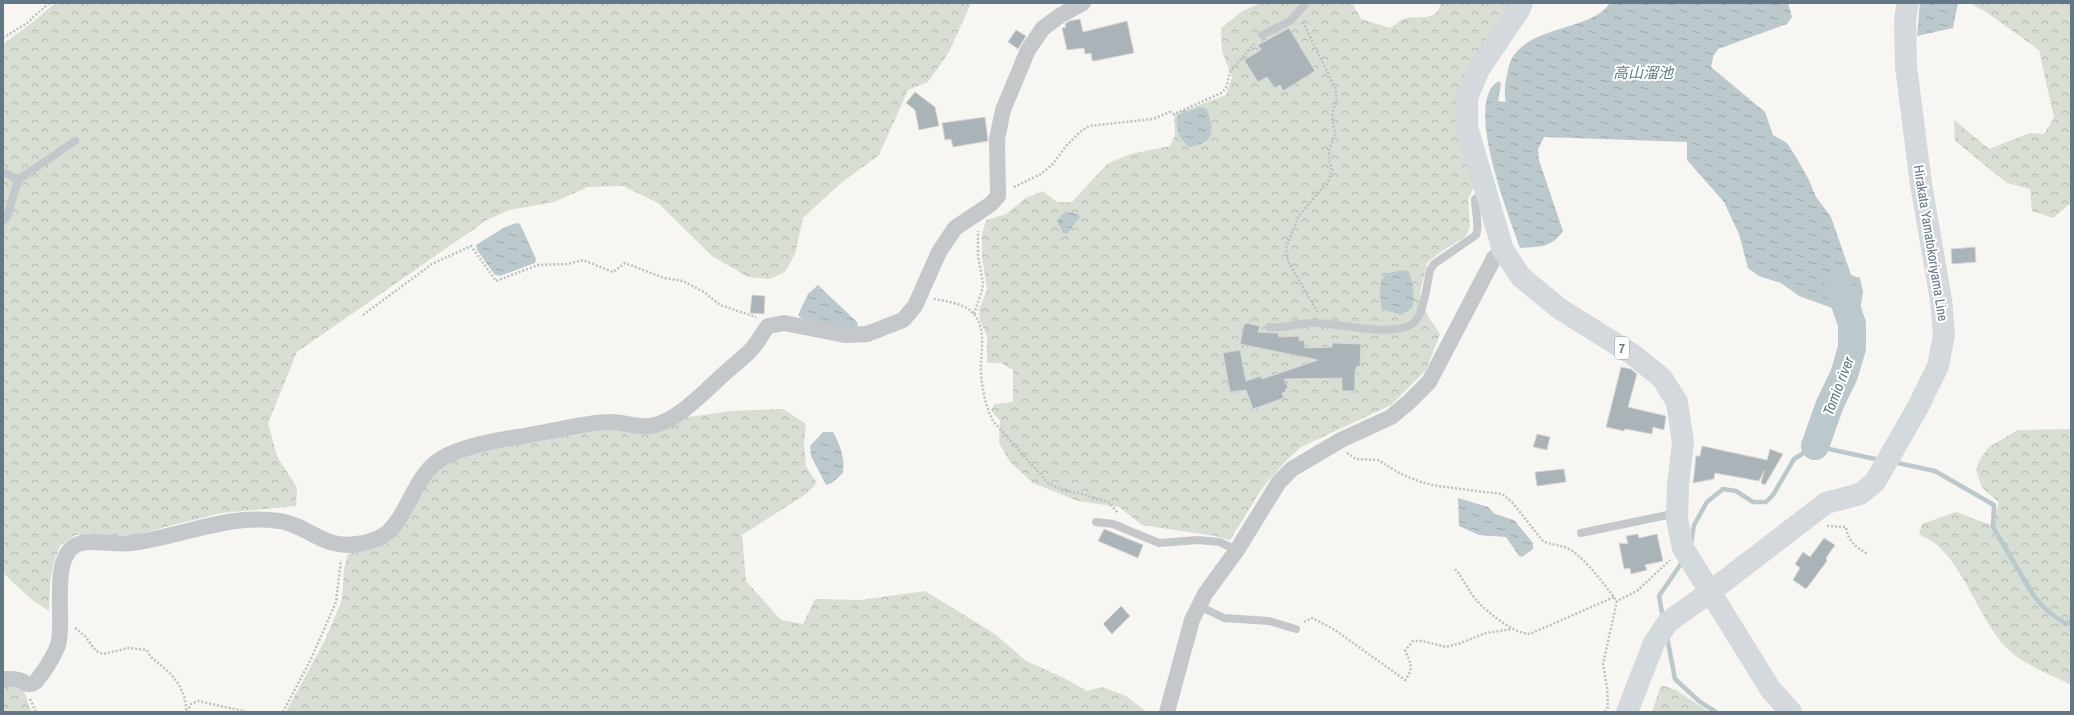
<svg xmlns="http://www.w3.org/2000/svg" width="2074" height="715" font-family="'Archivo Narrow','Noto Sans JP',sans-serif">
	<style>
		.forest { fill: url(#forest-crowns) }
		.water { fill: url(#water-ripples) }
		.lines { fill: none; stroke-linecap: round; stroke-linejoin: round }
		.stream { stroke: #bbc8cc; stroke-width: 4.5 }
		.river { stroke: #bbc8cc; stroke-width: 28 }
		.building { fill: #aab3b8; stroke: #d8d8d5 }
		.path { stroke: #bdc0c2; stroke-width: 2.5; stroke-dasharray: 2 2; stroke-linecap: butt }
		.lane { stroke: #c4c8cb; stroke-width: 8 }
		.street { stroke: #c4c8cb; stroke-width: 16 }
		.secondary { stroke: #d4d9dd; stroke-width: 22 }
		.primary { stroke: #d4d9dd; stroke-width: 22 }
		.labels { text-anchor: middle; dominant-baseline: central; stroke-width: 4; stroke-linejoin: round; paint-order: stroke }
		.shield { fill: #fff; stroke: #92a0aa; stroke-width: 1 }
		.shield-label { font-size: 13px; font-weight: bold; fill: #647786 }
		.street-label { font-size: 14px; fill: #647786; stroke: #fff }
		.water-label { font-size: 15px; font-style: italic; fill: #5f7982; stroke: #fff }
	</style>
	<defs>
		<pattern id="forest-crowns" width="20" height="18" patternUnits="userSpaceOnUse"><rect width="20" height="18" fill="#d8ded4"/><path d="M2 6a3 3 0 1 1 6 0M12 15a3 3 0 1 1 6 0" fill="none" stroke="#b3b9b2"/></pattern>
		<pattern id="water-ripples" width="26" height="14" patternUnits="userSpaceOnUse"><rect width="26" height="14" fill="#bbc8cc"/><path d="M2 4q2-2 4 0t4 0M15 11q2-2 4 0t4 0" fill="none" stroke="#9ca7ab"/></pattern>
	</defs>
	<rect width="100%" height="100%" fill="#f7f6f3"/>
	<g class="forest">
		<polygon points="55,3 971,3 949,52 928,82 908,90 879,155 841,183 803,218 795,254 785,272 770,279 748,277 712,256 658,203 623,186 588,187 554,202 509,210 487,220 297,352 268,423 277,456 297,488 296,506 221,513 134,535 75,535 60,546 54,562 50,582 49,611 32,600 3,573 3,44 33,22"/>
		<path d="M1260,3H1352L1361,19L1390,28C1395,25 1401,19 1406,18C1422,15 1435,23 1441,3H1513L1468,72L1474,187L1468,199L1470,227L1466,236L1439,253L1427,263L1420,293L1428,316L1440,334L1426,370L1391,405L1301,447L1286,461L1263,487L1230,540L1215,536L1142,525L1119,507L1078,501L1033,483L1010,462L999,443L1000,421L991,410L995,404L1013,402V370L1001,363H987V336L980,320L979,309L987,290L982,256V234L986,220L1006,214L1026,198L1043,191L1057,202H1072L1107,164L1130,154L1170,146L1175,135L1174,114L1226,95L1232,77L1222,51L1221,28L1243,11Z"/>
		<polygon points="1970,3 2071,3 2071,203 2053,218 2032,211 2030,189 2007,183 1955,141 1954,120 1989,149 2030,133 2044,134 2054,118 2039,50 1986,12"/>
		<polygon points="783,409 806,424 804,443 806,466 817,483 806,494 742,535 746,581 781,620 803,624 815,599 860,600 925,591 995,634 1026,661 1064,678 1087,691 1102,687 1126,696 1147,712 286,712 325,640 342,600 344,569 348,554 385,542 422,485 445,462 475,452 608,428 731,411"/>
		<path d="M2071,429V685C2048,673 2020,664 2003,644C1978,615 1965,570 1937,545C1932,541 1925,537 1919,534L1922,524L1956,512L1991,525L1999,502L1982,488L1976,470L1980,459L1989,447L2018,430Z"/>
		<polygon points="3,684 23,687 31,712 3,712"/>
		<polygon points="1661,685 1676,690 1709,712 1652,712"/>
	</g>
	<g class="water">
		<path d="M1610,3H1788L1792,17L1787,24L1718,49L1713,57L1711,67L1765,112L1773,135L1787,143L1796,157L1809,180L1816,197L1831,217L1851,275L1860,278L1863,292L1858,323L1844,326L1841,317L1832,308L1799,296L1781,283L1759,276L1748,268L1739,234L1724,202L1687,160V142L1544,137L1538,149L1539,160L1563,231C1550,249 1540,246 1520,248C1510,218 1462,100 1499,81L1501,84L1498,101L1505,102C1506,97 1504,92 1505,87C1506,79 1508,67 1511,60C1530,24 1590,32 1610,3Z"/>
		<polygon points="1920,3 1958,3 1953,28 1917,36"/>
		<path d="M1200,107L1206,108C1215,129 1215,144 1189,147C1179,138 1174,129 1178,115Z"/>
		<polygon points="1064,212 1078,214 1080,217 1067,234 1063,233 1057,221"/>
		<polygon points="517,223 520,224 536,259 535,263 500,276 495,275 477,250 476,245 505,227"/>
		<path d="M1401,270L1408,271C1414,283 1415,296 1412,308L1400,315L1382,309C1380,300 1378,281 1385,275C1389,272 1396,272 1401,270Z"/>
		<path d="M818,285L857,322L858,326C847,331 805,324 798,315L808,294Z"/>
		<path d="M823,432H833C840,445 845,457 843,473L832,483L826,485L811,456L810,446Z"/>
		<polygon points="1458,498 1488,507 1495,514 1514,520 1533,543 1533,549 1522,557 1519,556 1506,537 1479,535 1459,526"/>
	</g>
	<g class="lines">
		<g class="stream">
			<path d="M1893,462L1935,471L1994,505L1993,527L2032,593C2040,606 2053,616 2066,624L2071,621"/>
			<polyline points="1691,544 1694,525 1707,502 1723,489 1736,491 1753,502 1766,502 1773,495 1794,459 1815,446 1880,460"/>
			<polyline points="1663,618 1659,596 1683,561"/>
			<polyline points="1667,637 1675,679 1700,702 1716,712"/>
		</g>
		<polyline class="river" points="1815,446 1830,404 1844,375 1852,348 1852,324 1841,292 1838,289"/>
	</g>
	<g class="building">
		<polygon points="1080,19 1083,32 1127,21 1134,53 1094,61 1092,60 1091,53 1085,54 1084,48 1067,50 1062,28 1066,27 1065,24 1069,21"/>
		<polygon points="1289,28 1315,71 1283,91 1280,85 1275,88 1267,77 1258,82 1244,60 1261,50 1258,45"/>
		<polygon points="1016,30 1026,36 1018,49 1008,42"/>
		<polygon points="915,92 935,107 939,126 919,130 915,110 906,103"/>
		<polygon points="985,117 988,141 953,147 951,139 945,140 942,123"/>
		<polygon points="1975,247 1976,262 1952,264 1951,249"/>
		<polygon points="752,295 765,296 764,314 750,313"/>
		<polygon points="1246,323 1260,326 1258,332 1278,333 1279,337 1299,336 1299,341 1304,340 1305,348 1332,347 1332,343 1361,344 1360,367 1357,366 1355,372 1355,391 1342,391 1342,378 1284,379 1288,388 1285,389 1286,392 1282,393 1284,398 1253,409 1246,390 1230,392 1223,353 1240,350 1246,381 1261,376 1262,379 1318,360 1240,344 1244,325"/>
		<polygon points="1621,367 1631,369 1637,374 1628,407 1666,416 1664,430 1653,427 1652,434 1625,429 1624,431 1606,427"/>
		<polygon points="1537,434 1550,437 1547,450 1533,447"/>
		<polygon points="1702,446 1767,460 1770,449 1783,454 1765,485 1761,483 1764,471 1759,481 1715,473 1714,479 1693,483 1696,456 1700,456"/>
		<polygon points="1564,469 1566,482 1537,486 1535,472"/>
		<polygon points="1104,529 1143,545 1138,558 1098,541"/>
		<polygon points="1638,534 1639,538 1657,534 1663,561 1645,565 1647,570 1631,574 1630,568 1624,569 1619,543 1628,544 1626,536"/>
		<polygon points="1824,538 1835,545 1826,558 1827,561 1806,589 1793,580 1800,568 1795,564 1803,552 1810,557"/>
		<polygon points="1121,606 1130,616 1112,634 1103,624"/>
	</g>
	<g class="lines">
		<g class="path">
			<polyline points="1303,22 1336,90 1336,100 1332,116 1335,134 1329,150 1329,160 1332,170 1329,180 1298,217 1286,249 1288,261 1318,313"/>
			<polyline points="3,38 27,23 49,3"/>
			<polyline points="1014,187 1041,174 1053,164 1066,146 1080,132 1089,126 1153,119 1170,112 1174,114 1221,93 1226,88 1230,72 1255,43"/>
			<path d="M934,299C946,301 966,304 974,314C985,328 982,345 981,361C980,380 984,403 993,421L1049,484L1065,491L1079,493L1108,502L1118,513"/>
			<polyline points="974,314 982,291 983,283 978,256 978,231"/>
			<polyline points="363,315 432,264 471,246 496,281 538,265 568,264 583,260 613,272 625,263 664,278 683,281 704,292 720,305 756,317"/>
			<path d="M1347,453L1356,459L1378,460L1401,474L1421,482L1437,486L1502,494L1512,502L1542,540C1550,546 1561,544 1571,550C1589,563 1603,583 1617,601"/>
			<path d="M1827,526L1846,527C1848,541 1855,547 1868,554"/>
			<path d="M1455,569C1463,578 1468,590 1476,600C1487,612 1514,634 1530,634L1614,597"/>
			<path d="M1304,622L1312,618L1335,630L1405,680C1414,669 1411,663 1405,651L1413,641H1422L1446,647L1458,644L1486,633L1512,629"/>
			<path d="M75,628L85,636L96,651L103,654L129,648L147,650C150,658 156,661 162,666C176,677 187,694 186,712"/>
			<polyline points="30,699 36,712"/>
			<polyline points="187,712 191,704 198,701 248,712"/>
			<polyline points="283,712 311,659 336,602 341,560"/>
			<polyline points="1605,712 1608,707 1607,687 1603,664 1617,601 1637,591 1670,560"/>
		</g>
		<g class="lane">
			<polyline points="1262,35 1290,21 1306,3"/>
			<polyline points="3,172 18,180"/>
			<polyline points="3,221 7,217 18,180 75,141"/>
			<path d="M1269,327C1284,329 1297,323 1312,323C1336,322 1392,338 1412,324C1424,316 1427,284 1430,270L1434,264L1476,235C1480,225 1475,211 1475,199L1485,192"/>
			<polyline points="1096,522 1113,524 1159,543 1198,540 1219,542 1237,550"/>
			<polyline points="1581,533 1677,513"/>
			<polyline points="1199,606 1224,618 1269,621 1296,629"/>
		</g>
		<g class="street">
			<path d="M3,679C9,679 16,678 22,681C26,683 26,685 31,684C37,683 40,675 44,671C49,663 55,654 58,645C66,621 47,550 82,543C95,540 116,545 131,543C181,537 229,513 279,521C307,524 323,550 357,544C366,543 380,539 388,532C411,511 414,472 446,456C475,442 509,439 540,433C563,429 585,423 608,422C622,421 636,428 651,426C677,422 706,390 725,373C734,365 743,358 751,350C757,343 762,334 768,326L784,323L845,335L867,334L903,320L915,306L939,252L955,228L991,204L998,196L997,139L1003,110L1028,50L1043,28L1061,15L1083,3"/>
			<polyline points="1167,712 1192,620 1205,594 1237,550 1279,482 1292,469 1341,440 1391,417 1409,402 1429,382 1494,258 1503,250"/>
		</g>
		<polyline class="secondary" points="1627,712 1654,643 1668,622 1710,592"/>
		<g class="primary">
			<polyline points="1522,3 1519,10 1479,69 1467,98 1467,127 1503,250 1521,277 1560,309 1632,354 1662,378 1677,402 1683,443 1678,485 1677,519 1683,548 1771,690 1791,712"/>
			<polyline points="1710,592 1826,503 1860,494 1875,482 1918,407 1938,366 1944,335 1941,300 1921,184 1906,66 1905,18 1908,3"/>
		</g>
	</g>
	<g class="labels">
		<rect class="shield" x="1615" y="337" width="14" height="22" rx="3"/>
		<g class="shield-label">
			<text x="1622" y="348">7</text>
		</g>
		<g class="street-label">
			<text transform="translate(1931 243) rotate(81)">Hirakata Yamatokoriyama Line</text>
		</g>
		<g class="water-label">
			<text x="1643" y="72">高山溜池</text>
			<text transform="translate(1838 386) rotate(-69)">Tomio river</text>
		</g>
	</g>
	<rect width="2074" height="715" fill="none" stroke="#647786" stroke-width="8"/>
</svg>
